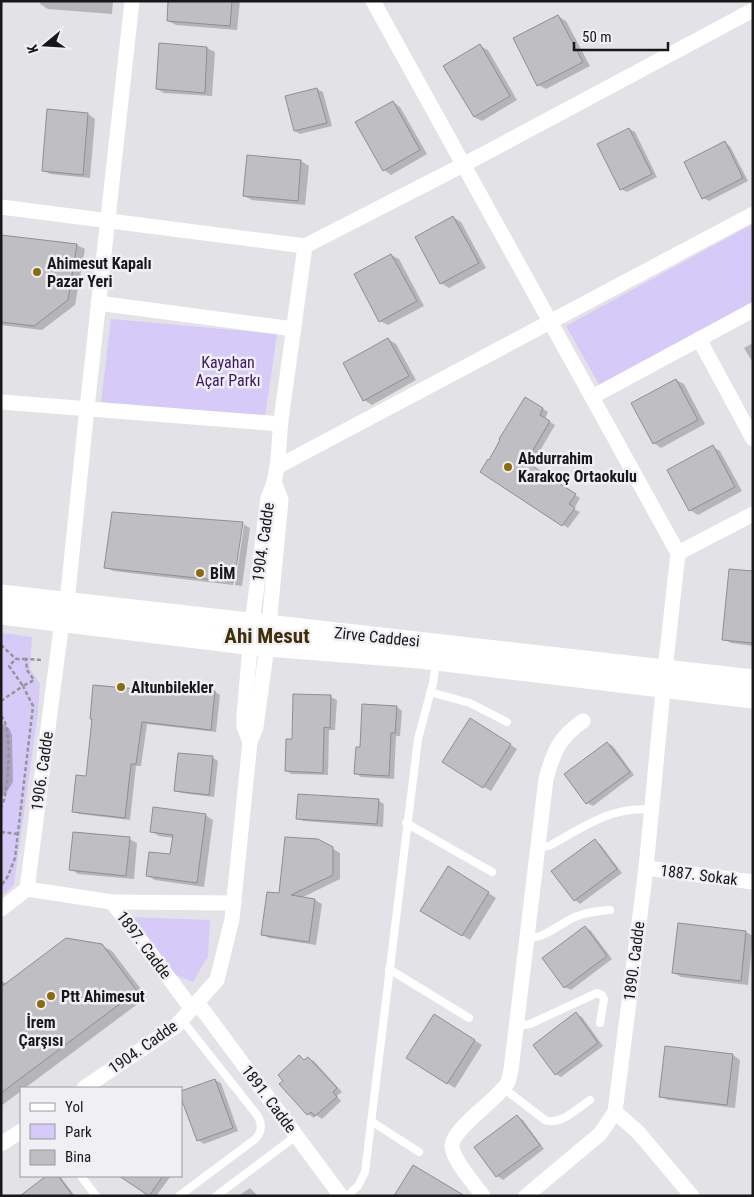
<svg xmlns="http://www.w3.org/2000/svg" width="754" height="1197" font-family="'Roboto Condensed',sans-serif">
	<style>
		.green { fill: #d6caf8 }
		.shadow { fill: #0003 }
		.building { fill: #bfbec3; stroke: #908e93 }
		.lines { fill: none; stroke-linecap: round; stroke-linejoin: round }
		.path { stroke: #959598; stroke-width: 2.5; stroke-dasharray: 4 2.5; stroke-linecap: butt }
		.lane { stroke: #fff; stroke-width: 8 }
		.street { stroke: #fff; stroke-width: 15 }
		.secondary { stroke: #fff; stroke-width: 21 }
		.poi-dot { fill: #8b6b0c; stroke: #f0eff4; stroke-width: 2 }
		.labels { text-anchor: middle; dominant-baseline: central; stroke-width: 5; stroke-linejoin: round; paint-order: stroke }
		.poi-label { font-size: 16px; font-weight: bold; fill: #181819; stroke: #f0eff4; text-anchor: start }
		.park-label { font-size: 16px; fill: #391867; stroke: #f0eff4 }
		.street-label { font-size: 16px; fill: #181819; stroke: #f0eff4 }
		.district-label { font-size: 21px; font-weight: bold; fill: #3e2f05; stroke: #f0eff4 }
	</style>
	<rect width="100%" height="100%" fill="#e3e2e7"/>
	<g class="green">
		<polygon points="753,224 753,303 600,386 566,326"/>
		<polygon points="111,319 277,334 265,417 101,402"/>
		<polygon points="1,633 32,637 30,669 40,684 38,712 14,885 1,896"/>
		<polygon points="129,917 210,920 208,956 193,982 173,974"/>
	</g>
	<g class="shadow">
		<polygon points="41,1 113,1 112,14 48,9 40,4"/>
		<polygon points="170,1 240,1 237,30 176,25 168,21"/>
		<polygon points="558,16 566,21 590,66 546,89 538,85"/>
		<polygon points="160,45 207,48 215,52 212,96 164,93 157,89"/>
		<polygon points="480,46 488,50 517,100 482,121 474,117"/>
		<polygon points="317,89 323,92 332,126 300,134 295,131 286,97"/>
		<polygon points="393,102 400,107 427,154 391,175 384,170"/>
		<polygon points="88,114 95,119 90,178 50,174 43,170"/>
		<polygon points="629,129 635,132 657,177 627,192 621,189"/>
		<polygon points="725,143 730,146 748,181 709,201 703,198"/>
		<polygon points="248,156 301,161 309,166 305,205 252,200 244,196"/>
		<polygon points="453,217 461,222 486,268 449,288 441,283 416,237"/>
		<polygon points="1,236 77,245 85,249 75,305 42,330 1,325"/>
		<polygon points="391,255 399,259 424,306 388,325 380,321"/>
		<polygon points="388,339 396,344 416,380 372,405 364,400"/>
		<polygon points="753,343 753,363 744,348"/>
		<polygon points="676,380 684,384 705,424 661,448 654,443"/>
		<polygon points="526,398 548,412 545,419 555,425 531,466 580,498 574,509 580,512 568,528 482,472 490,461"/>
		<polygon points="713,447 720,451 742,491 698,515 690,510"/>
		<polygon points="243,524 250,528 242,586 235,585 244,525 241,525 233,585 113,571 106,567"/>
		<polygon points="753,572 753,646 731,643 724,639"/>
		<polygon points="161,692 215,692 220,695 216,732 147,724 141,766 136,766 130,820 79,814 73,811 87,778"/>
		<polygon points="294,695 331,697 337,700 335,730 329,730 328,775 291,774 286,770 293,741"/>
		<polygon points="397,707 402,711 400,736 396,736 394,779 361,777 356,773 361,749"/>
		<polygon points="1,723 9,728 12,735 13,782 6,793 1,797"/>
		<polygon points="478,724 517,749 491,791 484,787"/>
		<polygon points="607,743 613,746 634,775 593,806 587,803 566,774"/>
		<polygon points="179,754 213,758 218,761 214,797 181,793 175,790"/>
		<polygon points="379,801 384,804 383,827 303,821 297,818"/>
		<polygon points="205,815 213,820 204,887 155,880 147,876 171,856 174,838 159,836 151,831"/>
		<polygon points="129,839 137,843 134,879 78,874 71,869"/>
		<polygon points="318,840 340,853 340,879 301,898 315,900 322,904 316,945 269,938 262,934 280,895"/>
		<polygon points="595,841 600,844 622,873 580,904 575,900"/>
		<polygon points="456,872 496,898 470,940 462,935"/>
		<polygon points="585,927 591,931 612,959 571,990 565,987"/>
		<polygon points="746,932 753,936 748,985 681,977 674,973"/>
		<polygon points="101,945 112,951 147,997 25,1088 21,1088 21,1091 1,1106 1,981 8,984"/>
		<polygon points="576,1014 582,1017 603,1046 561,1077 556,1074"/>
		<polygon points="442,1020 482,1045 455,1088 408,1058"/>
		<polygon points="733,1055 740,1060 735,1108 668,1100 660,1096"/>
		<polygon points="299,1057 306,1061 308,1058 314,1061 342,1092 337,1096 341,1101 322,1119 316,1115 314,1118 308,1114 281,1085"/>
		<polygon points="215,1080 221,1083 238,1131 204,1144 198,1140"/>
		<polygon points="517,1117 523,1120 544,1149 503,1180 497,1176 476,1148"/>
		<polygon points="48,1176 60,1176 75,1196 22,1196"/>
		<polygon points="121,1176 171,1176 156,1196 149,1196"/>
		<polygon points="250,1188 258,1196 238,1196"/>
	</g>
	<g class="building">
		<polygon points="168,1 232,1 230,26 167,21"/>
		<polygon points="558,15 583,62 537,86 513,38"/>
		<polygon points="159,43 207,47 205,93 156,89"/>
		<polygon points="480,44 510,96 474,117 443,66"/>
		<polygon points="317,88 327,123 294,131 285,96"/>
		<polygon points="393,101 420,150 383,171 355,122"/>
		<polygon points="47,109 88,113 83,175 42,171"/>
		<polygon points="629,128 652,174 620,190 597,144"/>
		<polygon points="725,141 743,178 702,199 684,162"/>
		<polygon points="247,155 301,160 298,201 243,196"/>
		<polygon points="453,216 479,263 440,284 415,237"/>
		<polygon points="1,235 77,244 68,300 34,326 1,322"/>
		<polygon points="391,254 417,301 379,322 354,274"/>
		<polygon points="388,338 409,376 363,401 343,363"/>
		<polygon points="676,379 698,420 653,444 631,403"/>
		<polygon points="525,397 543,408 540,415 550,421 526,462 576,494 569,504 575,508 562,526 480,472 488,459 489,460 500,440 499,439"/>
		<polygon points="713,445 735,487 689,511 667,470"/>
		<polygon points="112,512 243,522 234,582 104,568"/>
		<polygon points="729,569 753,571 753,643 722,640"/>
		<polygon points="93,685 160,691 160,685 215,691 211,730 142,722 136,764 131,764 125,818 72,812 76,775 86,776 92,719 90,719"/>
		<polygon points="293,694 331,695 330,728 324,727 323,773 285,771 286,739 292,739"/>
		<polygon points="362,704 397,706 395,733 391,733 389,776 354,774 356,747 360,747"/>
		<polygon points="470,718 511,744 483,788 442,762"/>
		<polygon points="607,742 630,772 586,804 564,774"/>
		<polygon points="178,753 213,756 209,795 174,791"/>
		<polygon points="298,794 379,799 377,824 296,819"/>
		<polygon points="153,807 206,814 197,883 146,876 149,852 170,854 173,835 150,832"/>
		<polygon points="73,832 130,837 126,876 69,870"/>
		<polygon points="285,837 318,839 333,847 333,875 291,895 315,899 309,942 261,935 267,892 279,893"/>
		<polygon points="595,839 617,869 574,901 551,871"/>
		<polygon points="448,866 489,892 462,936 420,911"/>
		<polygon points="678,923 746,931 741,981 672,973"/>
		<polygon points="585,926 607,956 564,988 542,958"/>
		<polygon points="66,938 102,944 137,991 1,1093 1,987"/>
		<polygon points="576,1012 598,1043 555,1075 533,1045"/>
		<polygon points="434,1014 475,1040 447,1084 406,1058"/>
		<polygon points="665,1046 733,1054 727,1105 659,1097"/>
		<polygon points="299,1055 304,1060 308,1057 337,1088 333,1092 337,1097 315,1116 311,1112 307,1115 279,1084 283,1081 278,1075"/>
		<polygon points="215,1079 233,1128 197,1141 181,1098 181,1091"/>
		<polygon points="517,1115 540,1145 496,1177 474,1147"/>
		<polygon points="413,1165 465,1196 394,1196"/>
		<polygon points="46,1176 58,1176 73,1196 20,1196"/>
		<polygon points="119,1176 163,1176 149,1196"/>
	</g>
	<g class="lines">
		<g class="path">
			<polyline points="1,645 16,659"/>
			<polyline points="26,659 16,659 9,666 23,686 34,680 27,670 26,659 43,660"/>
			<polyline points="1,701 23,686 33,706 15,858 8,876 1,886"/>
			<path d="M1,716C13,725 9,796 1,807"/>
			<polyline points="1,832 18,834"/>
		</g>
		<g class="lane">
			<polyline points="430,692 470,703 507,722"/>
			<polyline points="406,823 492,872"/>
			<path d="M538,847L549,846C582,828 613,805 652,810"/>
			<path d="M527,938C544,939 559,924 575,917C586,912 598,911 610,910"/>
			<polyline points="389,969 469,1018"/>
			<polyline points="516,1026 530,1024 597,993 602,995 604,999 600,1023"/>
			<path d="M503,1088L545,1120C560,1126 578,1108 590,1100"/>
			<polyline points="371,1121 419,1152"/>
			<polyline points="81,1176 96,1196"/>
			<path d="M179,1196L254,1140C262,1133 263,1124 257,1115L182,1020"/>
			<polyline points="216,1196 296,1136"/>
			<polyline points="347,1196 358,1186 365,1172 418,739 433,683 436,662"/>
		</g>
		<g class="street">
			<polyline points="373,1 678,553 665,670 646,868 615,1112 600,1134 526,1196"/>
			<polyline points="1,207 305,246 463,165 753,10"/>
			<polyline points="98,303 294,329"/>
			<polyline points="699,339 753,439"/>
			<polyline points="592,397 753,310"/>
			<polyline points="1,402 281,424"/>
			<polyline points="277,467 753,214"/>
			<polyline points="678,553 753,514"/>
			<polyline points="67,602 87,408 132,1"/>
			<path d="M250,742L244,726V716L252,624L268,498C280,473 278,447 281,420C289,362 297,304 305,246"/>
			<polyline points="646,868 753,882"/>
			<polyline points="27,889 112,902 192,1009"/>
			<polyline points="112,902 234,903"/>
			<polyline points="1,909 27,889 62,621"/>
			<polyline points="197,1002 341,1196"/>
			<polyline points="84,1088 176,1026 217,980 232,919 250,742 256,727 267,646 281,500 275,484"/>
			<polyline points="615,1112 638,1132 692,1196"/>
			<polyline points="1,1144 21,1131"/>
			<path d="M483,1196C474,1183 453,1161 452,1146C452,1128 499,1099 508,1082C509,1078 510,1074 511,1070L546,779C553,753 559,737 583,721"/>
		</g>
		<g class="secondary">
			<polyline points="1,595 753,680"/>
			<polyline points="1,614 254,645 420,658 753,698"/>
		</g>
	</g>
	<g class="poi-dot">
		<circle cx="37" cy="272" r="5"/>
		<circle cx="508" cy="467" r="5"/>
		<circle cx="200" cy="573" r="5"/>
		<circle cx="121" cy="687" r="5"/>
		<circle cx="51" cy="996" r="5"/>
		<circle cx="41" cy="1004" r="5"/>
	</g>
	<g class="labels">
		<g class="poi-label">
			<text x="47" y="263">Ahimesut Kapalı<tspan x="47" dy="18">Pazar Yeri</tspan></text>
			<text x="518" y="458">Abdurrahim<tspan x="518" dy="18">Karakoç Ortaokulu</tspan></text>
			<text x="210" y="573">BİM</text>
			<text x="131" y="687">Altunbilekler</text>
			<text x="61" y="996">Ptt Ahimesut</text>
			<text x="41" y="1022" text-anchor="middle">İrem<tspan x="41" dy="18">Çarşısı</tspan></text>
		</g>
		<g class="park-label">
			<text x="228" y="362">Kayahan<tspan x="228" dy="18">Açar Parkı</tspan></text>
		</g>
		<g class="street-label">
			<text transform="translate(263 542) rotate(-82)">1904. Cadde</text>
			<text transform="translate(377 637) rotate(6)">Zirve Caddesi</text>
			<text transform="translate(42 771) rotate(-82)">1906. Cadde</text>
			<text transform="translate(699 875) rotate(7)">1887. Sokak</text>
			<text transform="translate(144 945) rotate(53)">1897. Cadde</text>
			<text transform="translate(634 961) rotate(-83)">1890. Cadde</text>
			<text transform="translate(143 1047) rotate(-35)">1904. Cadde</text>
			<text transform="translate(269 1099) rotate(53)">1891. Cadde</text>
		</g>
		<g class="district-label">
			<text x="267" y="636">Ahi Mesut</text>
		</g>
	</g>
	<rect width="754" height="1197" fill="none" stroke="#181819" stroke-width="5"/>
	<rect x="20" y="1087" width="162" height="90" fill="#f0eff4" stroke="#9a999c"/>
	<rect x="30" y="1103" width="25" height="8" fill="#ffffff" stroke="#9a999c"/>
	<text x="65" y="1112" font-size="15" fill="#181819">Yol</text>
	<rect x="30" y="1124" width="25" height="15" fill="#d6caf8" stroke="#9a999c"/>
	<text x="65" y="1137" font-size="15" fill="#181819">Park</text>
	<rect x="30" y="1150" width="25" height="15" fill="#bfbec3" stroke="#9a999c"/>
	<text x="65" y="1162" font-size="15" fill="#181819">Bina</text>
	<g transform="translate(45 45) rotate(252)" stroke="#f0eff4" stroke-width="4" paint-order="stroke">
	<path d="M0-4L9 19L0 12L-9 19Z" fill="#181819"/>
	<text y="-8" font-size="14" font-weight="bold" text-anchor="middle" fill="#181819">K</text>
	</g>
	<path d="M574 42v8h94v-8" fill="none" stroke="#181819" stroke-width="2.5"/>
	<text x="582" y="42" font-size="15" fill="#181819" stroke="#f0eff4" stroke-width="4" paint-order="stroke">50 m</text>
</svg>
